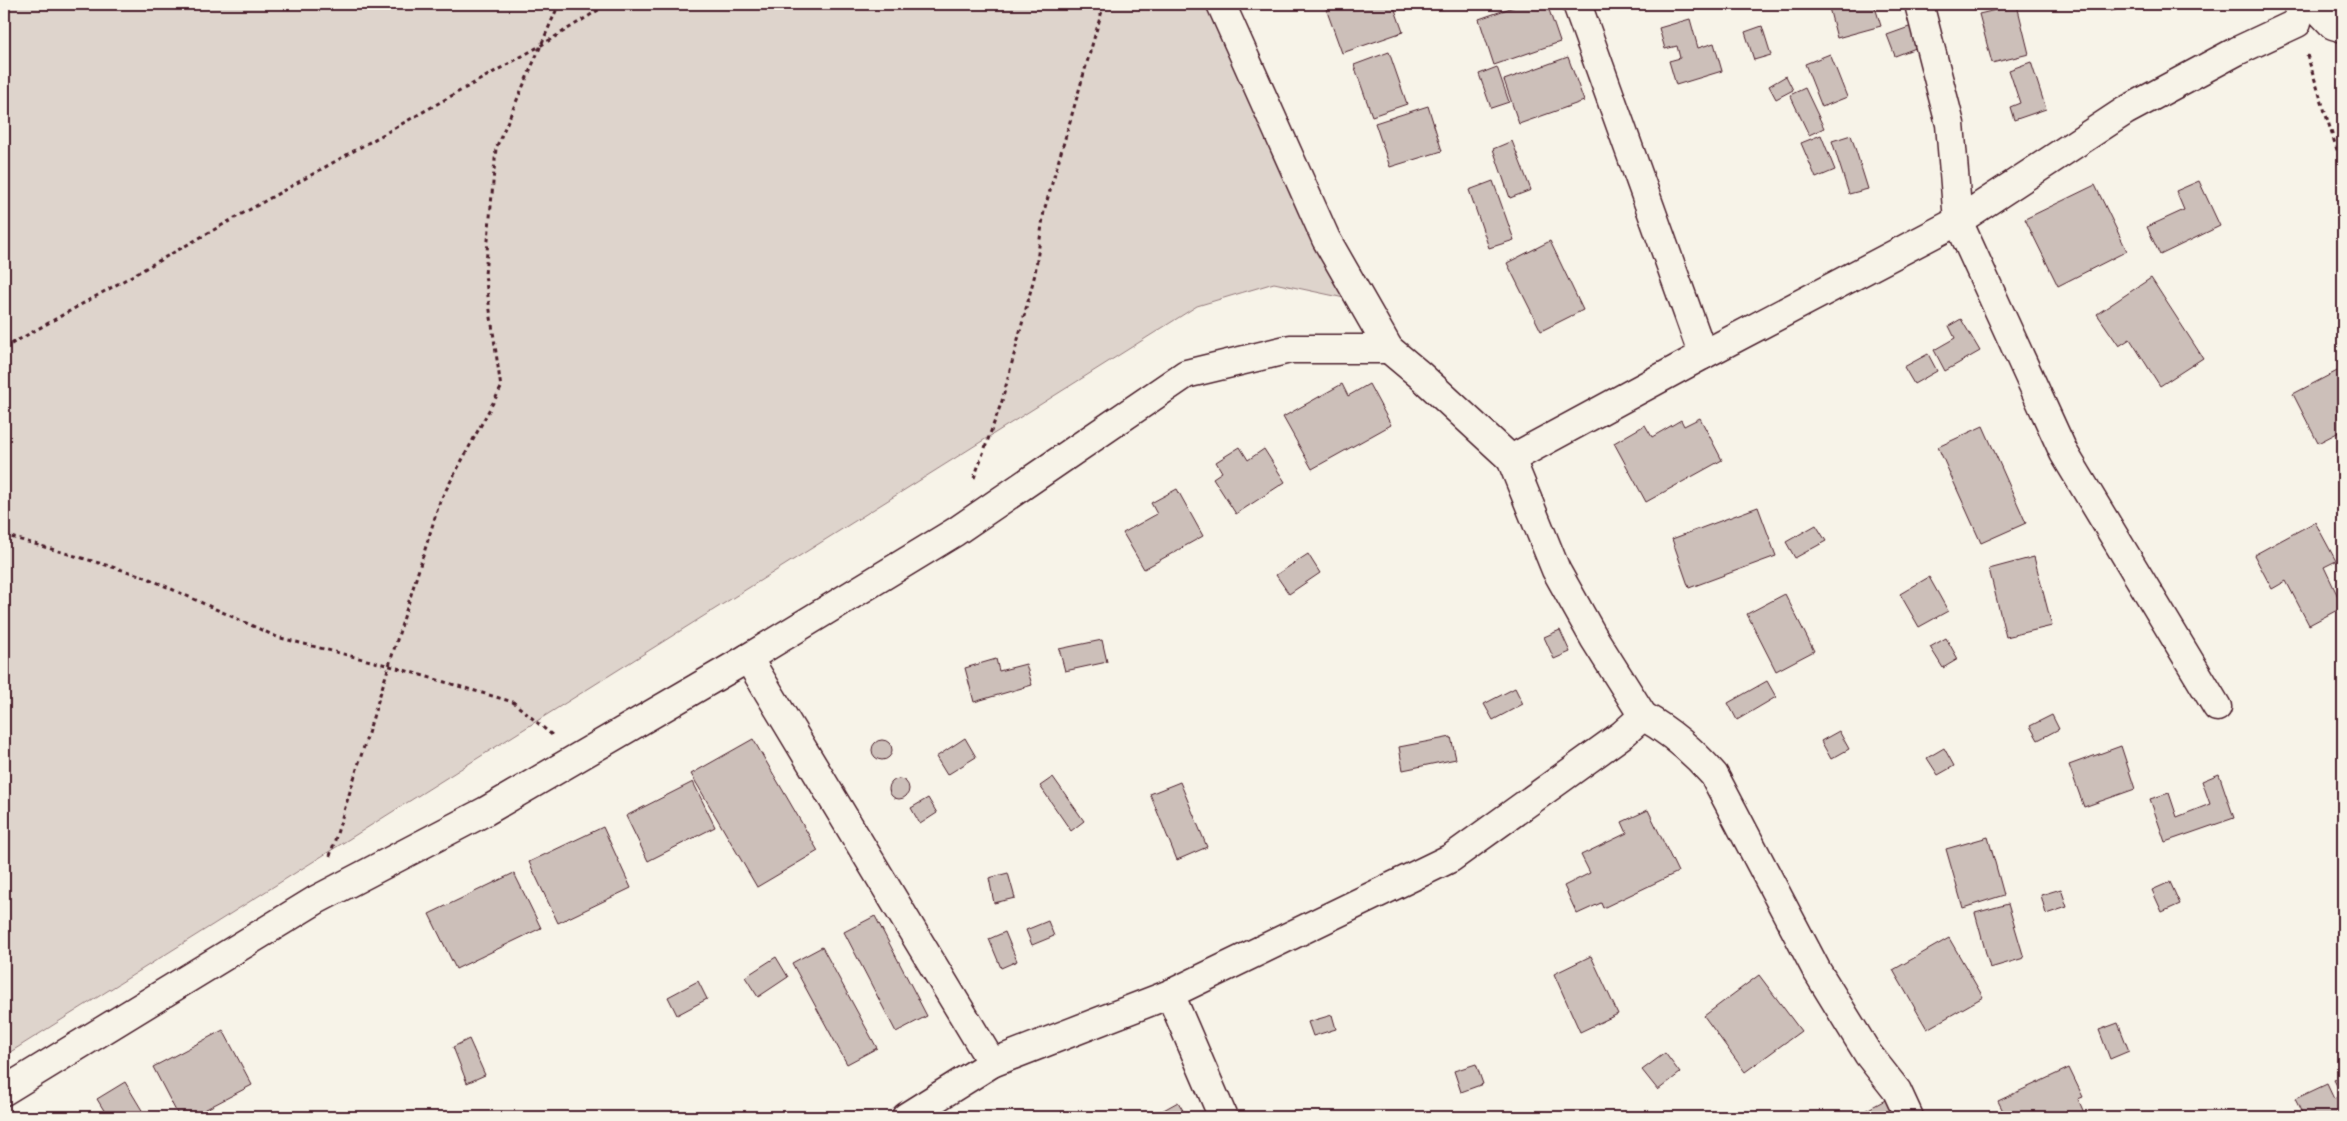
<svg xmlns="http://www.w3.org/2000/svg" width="2347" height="1121" font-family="Dekko,sans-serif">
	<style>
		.green { fill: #ded4cc; stroke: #947a7c }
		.building { fill: #ccbfb9; stroke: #4a1f2b }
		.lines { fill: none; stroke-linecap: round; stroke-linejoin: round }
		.minor-casing { stroke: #4a1f2b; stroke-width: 31 }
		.major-casing { stroke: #4a1f2b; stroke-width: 31 }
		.path { stroke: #4a1f2b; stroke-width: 3; stroke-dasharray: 4 4; stroke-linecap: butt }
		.minor { stroke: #f7f3e8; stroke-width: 28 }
		.major { stroke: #f7f3e8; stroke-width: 28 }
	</style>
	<rect width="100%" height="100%" fill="#f7f3e8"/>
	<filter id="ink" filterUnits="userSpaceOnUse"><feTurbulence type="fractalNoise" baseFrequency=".02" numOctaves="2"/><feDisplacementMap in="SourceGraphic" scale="10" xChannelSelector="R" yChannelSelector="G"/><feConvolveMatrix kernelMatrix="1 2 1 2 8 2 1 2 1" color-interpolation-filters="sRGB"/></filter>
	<g filter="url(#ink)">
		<polygon class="green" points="4,4 1212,4 1349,299 1274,283 1197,306 4,1056"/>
		<g class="building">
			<polygon points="1333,4 1393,4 1403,32 1342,53 1325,6"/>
			<polygon points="1522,4 1547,4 1560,42 1494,65 1479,19"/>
			<polygon points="1828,4 1874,4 1881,26 1837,38"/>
			<polygon points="2109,4 2140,4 2111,11"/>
			<polygon points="2017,5 2029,54 1992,63 1979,14"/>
			<polygon points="1690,19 1698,48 1714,43 1722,71 1676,85 1669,61 1680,58 1677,46 1665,49 1659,28"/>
			<polygon points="1762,26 1771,55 1754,60 1745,32"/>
			<polygon points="1912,26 1921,46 1895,56 1887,35"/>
			<polygon points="1389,52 1407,104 1372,116 1354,65"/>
			<polygon points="1830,54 1847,97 1822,107 1805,64"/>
			<polygon points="1568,57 1584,101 1519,124 1504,80"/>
			<polygon points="2031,62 2046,109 2014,120 2010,107 2020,103 2009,70"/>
			<polygon points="1497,67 1509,102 1491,108 1479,74"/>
			<polygon points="1786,76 1793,90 1776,99 1769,86"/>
			<polygon points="1805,88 1824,128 1809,135 1790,95"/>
			<polygon points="1428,106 1442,151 1390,167 1375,123"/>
			<polygon points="1821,135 1835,170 1816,178 1801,143"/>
			<polygon points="1851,135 1868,189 1849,194 1832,141"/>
			<polygon points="1512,141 1531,190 1510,198 1493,149"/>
			<polygon points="1493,181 1514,240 1489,248 1469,190"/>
			<polygon points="2199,181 2220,226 2160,255 2147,227 2184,210 2176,191"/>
			<polygon points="2095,185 2127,251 2058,286 2025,219"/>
			<polygon points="1550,241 1583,310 1541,331 1507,263"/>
			<polygon points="2151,278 2203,358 2160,386 2130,339 2119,346 2097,314"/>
			<polygon points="1961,319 1980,351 1945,371 1934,350 1955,338 1949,326"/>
			<polygon points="1928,354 1937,371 1914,384 1904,367"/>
			<polygon points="2343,368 2343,430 2318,443 2293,394"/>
			<polygon points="1342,384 1348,396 1369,384 1391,425 1312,469 1283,417"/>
			<polygon points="1700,418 1722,460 1646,502 1614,443 1645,425 1652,437 1681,420 1684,426"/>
			<polygon points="1983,426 2026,523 1981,543 1938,447"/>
			<polygon points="1240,447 1248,460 1264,449 1285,482 1236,514 1213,478 1222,472 1216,462"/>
			<polygon points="1177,489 1203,536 1144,569 1123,533 1157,514 1151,503"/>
			<polygon points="1758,507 1776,556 1689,588 1672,539"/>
			<polygon points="2315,522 2336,561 2324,567 2343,607 2309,625 2286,581 2272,589 2254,555"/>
			<polygon points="1816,525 1826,541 1795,558 1786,542"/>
			<polygon points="1308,554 1320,573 1289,594 1276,575"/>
			<polygon points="2034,557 2052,626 2006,637 1989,569"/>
			<polygon points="1929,577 1948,611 1919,627 1900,594"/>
			<polygon points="1785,594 1814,651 1776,671 1747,614"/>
			<polygon points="1560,630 1570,652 1554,659 1544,637"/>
			<polygon points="1946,638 1958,659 1943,668 1930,647"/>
			<polygon points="1102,640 1107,662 1065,671 1059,649"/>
			<polygon points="996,659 999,671 1026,664 1032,685 974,702 965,668"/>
			<polygon points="1767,681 1776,697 1737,720 1728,703"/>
			<polygon points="1515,688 1523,704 1493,720 1484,704"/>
			<polygon points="2052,715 2059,729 2038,740 2030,726"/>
			<polygon points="1839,731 1849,749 1831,759 1821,741"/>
			<polygon points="1451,737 1456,759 1403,770 1399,747"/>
			<polygon points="965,738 976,757 947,775 936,757"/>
			<polygon points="753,739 818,851 757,887 691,774"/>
			<circle cx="882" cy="750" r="10"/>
			<polygon points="2121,746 2135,789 2084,807 2069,765"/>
			<polygon points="1944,748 1954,766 1938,775 1927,758"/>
			<polygon points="2219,774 2234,818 2165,842 2150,799 2169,793 2177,817 2210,804 2202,781"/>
			<polygon points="1053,777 1084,821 1071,831 1040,786"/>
			<circle cx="899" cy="789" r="10"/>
			<polygon points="693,782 715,827 648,861 626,816"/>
			<polygon points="1180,782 1207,847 1177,860 1150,794"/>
			<polygon points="928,798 937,813 920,824 911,808"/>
			<polygon points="1648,810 1678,872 1603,908 1601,903 1577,914 1564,886 1590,873 1581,855 1627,833 1622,822"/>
			<polygon points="603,827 631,888 558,923 529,862"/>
			<polygon points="1988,837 2004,895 1963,908 1946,849"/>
			<polygon points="514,873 541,928 456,969 429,914"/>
			<polygon points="1008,873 1015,898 994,903 989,878"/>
			<polygon points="2170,882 2180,904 2162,912 2152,890"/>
			<polygon points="2061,889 2067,907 2046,914 2041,895"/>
			<polygon points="2008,904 2024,958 1990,968 1975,913"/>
			<polygon points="875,916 927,1016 896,1032 844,932"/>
			<polygon points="1048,921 1054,936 1032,945 1026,930"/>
			<polygon points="1005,932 1017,961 1001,968 989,939"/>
			<polygon points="1949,938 1983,997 1927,1029 1893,970"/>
			<polygon points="822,947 877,1048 847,1064 792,963"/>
			<polygon points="1591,956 1618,1014 1580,1032 1554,974"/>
			<polygon points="776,957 788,977 758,997 745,977"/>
			<polygon points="1759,975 1801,1031 1745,1072 1704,1016"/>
			<polygon points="698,981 707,999 677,1015 668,997"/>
			<polygon points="1332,1015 1336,1029 1313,1036 1308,1022"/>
			<polygon points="2118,1023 2129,1051 2110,1059 2099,1030"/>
			<polygon points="223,1030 252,1085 191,1117 179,1117 153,1067"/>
			<polygon points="469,1039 485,1075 467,1083 453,1047"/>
			<polygon points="1665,1053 1680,1073 1658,1090 1642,1070"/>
			<polygon points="1476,1064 1483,1084 1461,1092 1454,1071"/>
			<polygon points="2069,1068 2083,1097 2078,1099 2086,1117 2006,1117 1998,1101"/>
			<polygon points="2343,1075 2343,1117 2304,1117 2295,1099 2327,1084 2334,1099 2342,1095 2334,1080"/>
			<polygon points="125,1082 146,1117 108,1117 97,1099"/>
			<polygon points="1893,1096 1904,1117 1853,1117"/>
			<polygon points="1178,1102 1187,1117 1151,1117"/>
		</g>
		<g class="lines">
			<g class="minor-casing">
				<g id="minor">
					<polyline points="1221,4 1326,239 1389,349 1420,375 1511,459"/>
					<polyline points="1577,4 1703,355"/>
					<polyline points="1919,4 1950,124 1958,221 2064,453 2217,707"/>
					<polyline points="2313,4 2333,25 2343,28"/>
					<polyline points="748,658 992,1063"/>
					<path d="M1643,716C1671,732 1693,751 1714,775L1817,971L1868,1054L1897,1091L1909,1117"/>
					<polyline points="1170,994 1223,1117"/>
					<polyline points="4,1091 316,900 486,811 748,658 955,532 1186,374 1290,349 1389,349"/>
				</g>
			</g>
			<g class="major-casing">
				<polyline id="major" points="906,1117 992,1063 1170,994 1451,858 1623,734 1643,716 1594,638 1556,570 1511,459 1703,355 1958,221 2125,111 2237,51 2297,23 2301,4"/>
			</g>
			<g class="path">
				<polyline points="2307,55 2343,169"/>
				<polyline points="4,348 540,46 608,4"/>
				<polyline points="974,478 1002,401 1035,274 1044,211 1104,4"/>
				<polyline points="4,535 143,576 277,637 390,666 513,702 552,735"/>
				<polyline points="330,856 440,501 501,388 485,275 496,148 559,4"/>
			</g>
			<use href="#minor" class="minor"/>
			<use href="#major" class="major"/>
		</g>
	</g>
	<rect width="2347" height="1121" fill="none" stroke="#f7f3e8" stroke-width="20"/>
	<rect x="10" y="10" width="2327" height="1101" fill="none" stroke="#4a1f2b" stroke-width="2" filter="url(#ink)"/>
</svg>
